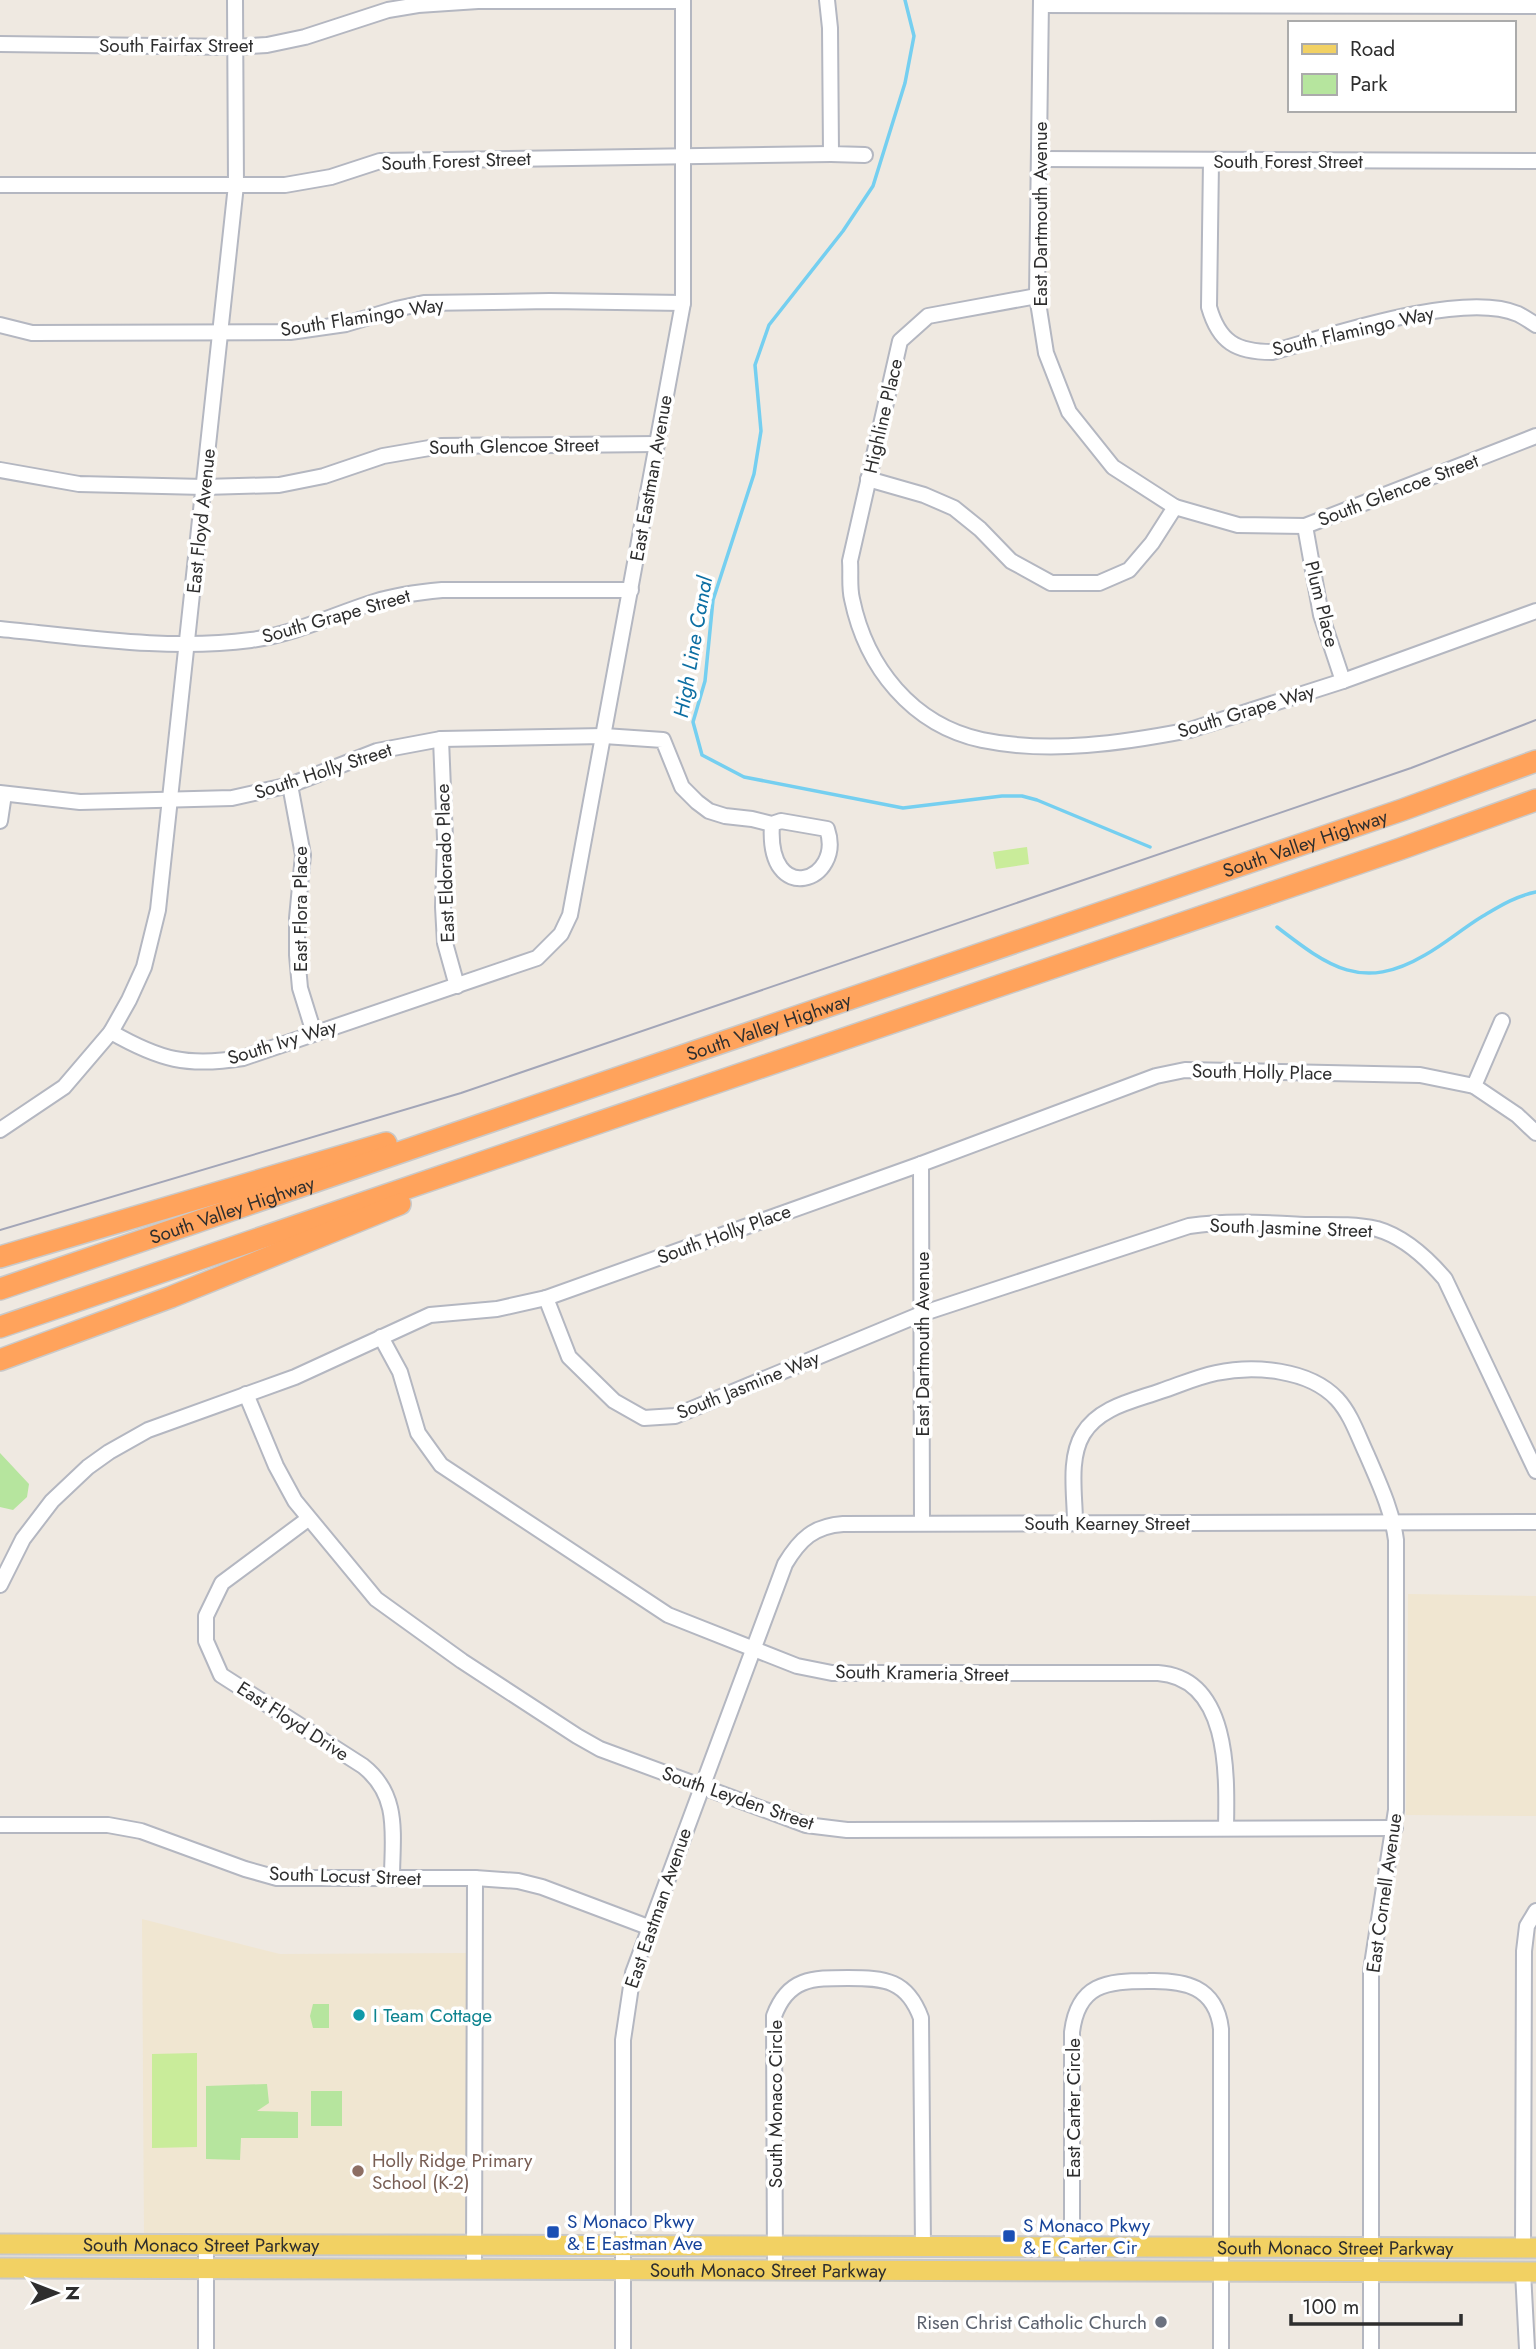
<svg xmlns="http://www.w3.org/2000/svg" width="1536" height="2349" font-family="Jost,sans-serif">
	<style>
		.education { fill: #f0e6d1 }
		.green { fill: #b6e59e }
		.pitch { fill: #c9ec9a }
		.lines { fill: none; stroke-linecap: round; stroke-linejoin: round }
		.stream { stroke: #75cff0; stroke-width: 3.5 }
		.minor-casing { stroke: #b4b7c1; stroke-width: 18 }
		.major-casing { stroke: #c9c9c9; stroke-width: 23 }
		.highway-casing { stroke: #c9c9c9; stroke-width: 24 }
		.minor { stroke: #fff; stroke-width: 14 }
		.major { stroke: #f2d163; stroke-width: 19 }
		.highway { stroke: #ffa35c; stroke-width: 21 }
		.tram { stroke: #a3a6b8; stroke-width: 2 }
		.culture-dot { fill: #0f9aa8; stroke: #fff; stroke-width: 2.5 }
		.education-dot { fill: #8d6e63; stroke: #fff; stroke-width: 2.5 }
		.transit-dot { fill: #1a4fb4; stroke: #fff; stroke-width: 2.5 }
		.worship-dot { fill: #6b7280; stroke: #fff; stroke-width: 2.5 }
		.labels { text-anchor: middle; dominant-baseline: central; stroke-width: 7; stroke-linejoin: round; paint-order: stroke }
		.street-label { font-size: 19px; fill: #2e2e2e; stroke: #fff }
		.culture-label { font-size: 19px; fill: #0d838f; stroke: #fff; text-anchor: start }
		.education-label { font-size: 19px; fill: #785e54; stroke: #fff; text-anchor: start }
		.transit-label { font-size: 19px; fill: #164399; stroke: #fff; text-anchor: start }
		.worship-label { font-size: 19px; fill: #5b616d; stroke: #fff; text-anchor: end }
		.water-label { font-size: 21px; font-style: italic; fill: #0d6fa3; stroke: #fff }
	</style>
	<rect width="100%" height="100%" fill="#efe9e1"/>
	<g class="education">
		<polygon points="1408,1594 1536,1596 1536,1816 1406,1815"/>
		<polygon points="142,1919 280,1954 468,1953 466,2229 464,2234 459,2237 144,2237"/>
	</g>
	<g class="green">
		<polygon points="0,1453 29,1484 27,1497 13,1510 0,1507"/>
		<polygon points="313,2004 329,2004 329,2028 313,2028 310,2016"/>
		<polygon points="267,2084 269,2103 257,2111 298,2112 298,2138 241,2138 240,2160 206,2159 206,2086"/>
		<rect x="311" y="2091" width="31" height="35"/>
	</g>
	<g class="pitch">
		<polygon points="1027,847 1029,864 996,869 993,852"/>
		<polygon points="197,2053 197,2147 152,2148 152,2054"/>
	</g>
	<g class="lines">
		<g class="stream">
			<polyline points="905,0 914,36 905,83 873,186 843,231 769,325 755,365 761,431 754,474 713,600 705,681 693,722 702,755 744,777 903,808 1002,796 1022,796 1037,800 1150,847"/>
			<path d="M1277,927C1329,967 1362,992 1425,955C1445,944 1463,928 1483,916C1500,906 1516,896 1536,892"/>
		</g>
		<g class="minor-casing">
			<g id="minor">
				<polyline points="827,0 830,28 831,154 865,155"/>
				<polyline points="1041,5 1536,6"/>
				<polyline points="0,44 235,47 267,45 305,37 388,10 418,5 478,1 683,1"/>
				<polyline points="1039,159 1536,161"/>
				<path d="M1211,161L1209,307C1219,342 1236,352 1272,352C1329,336 1463,290 1518,314C1524,317 1530,321 1536,325"/>
				<polyline points="0,185 285,185 331,177 380,161 831,154"/>
				<path d="M1037,296L928,316L900,341L850,561C851,574 849,587 852,599C866,667 912,725 982,740C1050,754 1123,743 1190,730L1343,681L1536,611"/>
				<polyline points="0,325 32,333 290,332 346,324 396,309 424,303 550,301 683,303"/>
				<polyline points="0,470 79,484 204,487 279,485 324,476 383,456 441,446 657,444"/>
				<polyline points="868,479 924,495 954,508 980,529 1011,561 1051,583 1099,583 1129,570 1152,543 1175,507 1113,467 1069,412 1046,353 1037,296 1041,0"/>
				<polyline points="1175,507 1238,525 1305,526 1536,436"/>
				<polyline points="1305,526 1321,615 1343,681"/>
				<path d="M0,629C83,637 168,651 251,640C295,634 333,615 374,602C396,595 420,592 442,590H631"/>
				<polyline points="441,739 445,839 443,907 445,943 457,986"/>
				<polyline points="290,785 303,855 297,918 297,955 300,988 314,1033"/>
				<path d="M0,793L80,802L232,798L290,785L377,751L441,739L604,736L663,740L682,787L697,802L709,811L725,816L752,819L772,824L781,821L827,829C845,881 766,909 772,824"/>
				<polyline points="0,821 4,794"/>
				<polyline points="111,1032 129,1000 144,967 158,910 236,185 235,0"/>
				<polyline points="1474,1086 1502,1021"/>
				<path d="M0,1130L64,1087L111,1032C160,1060 187,1067 243,1058L537,958L561,934L570,915L683,303V0"/>
				<polyline points="921,1164 922,1523"/>
				<path d="M546,1298L569,1357L614,1401L644,1418L675,1416L921,1314L1189,1226C1228,1220 1268,1223 1307,1225C1330,1225 1355,1224 1377,1229C1405,1237 1427,1258 1445,1279L1536,1471"/>
				<path d="M381,1337L400,1372L418,1433L441,1465L668,1615L797,1666L832,1673H1158C1230,1678 1227,1775 1226,1828"/>
				<polyline points="246,1394 276,1466 295,1501 376,1599 462,1661 577,1736 600,1749 806,1825 847,1830 1395,1828"/>
				<path d="M308,1519L222,1583L206,1616V1641L221,1675L363,1766C401,1796 392,1836 392,1879"/>
				<path d="M1075,1523C1075,1495 1068,1459 1083,1434C1099,1407 1133,1401 1161,1391C1179,1385 1197,1377 1216,1373C1254,1365 1309,1369 1337,1399C1351,1414 1358,1436 1367,1455C1379,1483 1392,1510 1396,1540V1810L1371,1971V2349"/>
				<polyline points="0,1585 23,1539 52,1501 88,1467 109,1452 148,1430 295,1377 430,1315 497,1309 546,1298 921,1164 1156,1076 1185,1070 1420,1075 1474,1086 1517,1115 1536,1133"/>
				<polyline points="0,1825 108,1825 141,1831 245,1869 277,1878 475,1878 518,1881 542,1887 648,1927"/>
				<polyline points="206,2245 206,2349"/>
				<polyline points="1523,2248 1524,1951 1527,1926 1536,1911"/>
				<polyline points="474,2270 475,1878"/>
				<path d="M775,2270L774,2016C788,1978 812,1978 848,1978C885,1978 907,1980 921,2018L923,2248"/>
				<path d="M1072,2270V2032C1078,1984 1106,1981 1148,1981C1184,1980 1216,1986 1221,2029V2349"/>
				<polyline points="1523,2272 1527,2349"/>
				<path d="M623,2349V2040L633,1973L785,1564C800,1539 814,1526 843,1524L1536,1522"/>
			</g>
		</g>
		<g class="major-casing">
			<g id="major">
				<path id="s1" d="M0,2244L1536,2248"/>
				<path id="s2" d="M0,2268L1536,2272"/>
			</g>
		</g>
		<g class="highway-casing">
			<g id="highway">
				<polyline points="0,1257 386,1143"/>
				<path id="s3" d="M0,1289L1402,810L1536,761"/>
				<polyline points="0,1327 1400,849 1536,800"/>
				<polyline points="0,1360 171,1297 400,1204"/>
			</g>
		</g>
		<use href="#minor" class="minor"/>
		<use href="#major" class="major"/>
		<use href="#highway" class="highway"/>
		<polyline class="tram" points="0,1230 461,1093 1411,768 1536,720"/>
	</g>
	<circle class="culture-dot" cx="359" cy="2015" r="7"/>
	<circle class="education-dot" cx="358" cy="2171" r="7"/>
	<g class="transit-dot">
		<rect x="546" y="2225" width="14" height="14" rx="3.5"/>
		<rect x="1002" y="2229" width="14" height="14" rx="3.5"/>
	</g>
	<circle class="worship-dot" cx="1161" cy="2322" r="7"/>
	<g class="labels">
		<g class="street-label">
			<text x="176" y="45">South Fairfax Street</text>
			<text transform="translate(456 161) rotate(-2)">South Forest Street</text>
			<text x="1288" y="161">South Forest Street</text>
			<text transform="translate(1040 214) rotate(-90)">East Dartmouth Avenue</text>
			<text transform="translate(362 317) rotate(-9)">South Flamingo Way</text>
			<text transform="translate(1353 331) rotate(-13)">South Flamingo Way</text>
			<text transform="translate(883 416) rotate(-77)">Highline Place</text>
			<text transform="translate(514 446) rotate(-1)">South Glencoe Street</text>
			<text transform="translate(651 478) rotate(-80)">East Eastman Avenue</text>
			<text transform="translate(1398 490) rotate(-21)">South Glencoe Street</text>
			<text transform="translate(201 521) rotate(-84)">East Floyd Avenue</text>
			<text transform="translate(1322 604) rotate(76)">Plum Place</text>
			<text transform="translate(336 616) rotate(-16)">South Grape Street</text>
			<text transform="translate(1246 711) rotate(-17)">South Grape Way</text>
			<text transform="translate(323 771) rotate(-18)">South Holly Street</text>
			<text stroke="none"><textPath href="#s3" startOffset="1379">South Valley Highway</textPath></text>
			<text transform="translate(445 863) rotate(-92)">East Eldorado Place</text>
			<text transform="translate(300 909) rotate(-90)">East Flora Place</text>
			<text stroke="none"><textPath href="#s3" startOffset="812">South Valley Highway</textPath></text>
			<text transform="translate(282 1042) rotate(-17)">South Ivy Way</text>
			<text transform="translate(1262 1072) rotate(1)">South Holly Place</text>
			<text stroke="none"><textPath href="#s3" startOffset="245">South Valley Highway</textPath></text>
			<text transform="translate(1291 1228) rotate(2)">South Jasmine Street</text>
			<text transform="translate(724 1234) rotate(-20)">South Holly Place</text>
			<text transform="translate(922 1344) rotate(-90)">East Dartmouth Avenue</text>
			<text transform="translate(748 1385) rotate(-22)">South Jasmine Way</text>
			<text x="1107" y="1523">South Kearney Street</text>
			<text transform="translate(922 1673) rotate(1)">South Krameria Street</text>
			<text transform="translate(293 1721) rotate(33)">East Floyd Drive</text>
			<text transform="translate(738 1798) rotate(19)">South Leyden Street</text>
			<text transform="translate(345 1876) rotate(2)">South Locust Street</text>
			<text transform="translate(1384 1893) rotate(-82)">East Cornell Avenue</text>
			<text transform="translate(658 1908) rotate(-71)">East Eastman Avenue</text>
			<text transform="translate(775 2104) rotate(-90)">South Monaco Circle</text>
			<text transform="translate(1073 2108) rotate(-90)">East Carter Circle</text>
			<text stroke="none"><textPath href="#s1" startOffset="201">South Monaco Street Parkway</textPath></text>
			<text stroke="none"><textPath href="#s1" startOffset="1335">South Monaco Street Parkway</textPath></text>
			<text stroke="none"><textPath href="#s2" startOffset="768">South Monaco Street Parkway</textPath></text>
		</g>
		<g class="culture-label">
			<text x="373" y="2015">I Team Cottage</text>
		</g>
		<g class="education-label">
			<text x="372" y="2160">Holly Ridge Primary<tspan x="372" dy="22">School (K-2)</tspan></text>
		</g>
		<g class="transit-label">
			<text x="567" y="2221">S Monaco Pkwy<tspan x="567" dy="22">&amp; E Eastman Ave</tspan></text>
			<text x="1023" y="2225">S Monaco Pkwy<tspan x="1023" dy="22">&amp; E Carter Cir</tspan></text>
		</g>
		<g class="worship-label">
			<text x="1147" y="2322">Risen Christ Catholic Church</text>
		</g>
		<g class="water-label">
			<text transform="translate(693 647) rotate(-80)">High Line Canal</text>
		</g>
	</g>
	<rect x="1288" y="21" width="228" height="91" fill="#ffffff" stroke="#ababab" stroke-width="2"/>
	<rect x="1302" y="44" width="35" height="10" fill="#f2d163" stroke="#ababab" stroke-width="2"/>
	<text x="1350" y="56" font-size="21" fill="#2e2e2e">Road</text>
	<rect x="1302" y="74" width="35" height="21" fill="#b6e59e" stroke="#ababab" stroke-width="2"/>
	<text x="1350" y="91" font-size="21" fill="#2e2e2e">Park</text>
	<g transform="translate(56 2293) rotate(90)" stroke="#ffffff" stroke-width="5" paint-order="stroke">
	<path d="M0-5L12 26L0 18L-12 26Z" fill="#2e2e2e"/>
	<text y="-10" font-size="19" font-weight="bold" text-anchor="middle" fill="#2e2e2e">N</text>
	</g>
	<path d="M1291 2314v10h170v-10" fill="none" stroke="#2e2e2e" stroke-width="3.5"/>
	<text x="1302" y="2314" font-size="21" fill="#2e2e2e" stroke="#ffffff" stroke-width="5" paint-order="stroke">100 m</text>
</svg>
